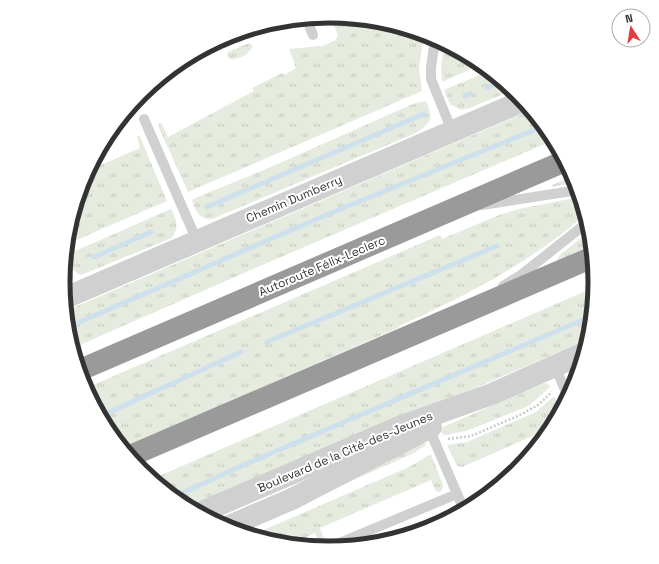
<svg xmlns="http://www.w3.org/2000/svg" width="659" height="564" font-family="'Space Grotesk',sans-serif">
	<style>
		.grass { fill: url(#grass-tufts) }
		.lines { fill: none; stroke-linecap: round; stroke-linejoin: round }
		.stream { stroke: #cfe0ed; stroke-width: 5 }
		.path { stroke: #cacaca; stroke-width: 2.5; stroke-dasharray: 2 2; stroke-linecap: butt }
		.service { stroke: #d0d0d0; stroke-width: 10 }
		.tertiary { stroke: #d0d0d0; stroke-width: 22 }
		.motorway { stroke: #9a9a9a; stroke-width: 22 }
		.labels { text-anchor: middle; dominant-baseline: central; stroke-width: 4; stroke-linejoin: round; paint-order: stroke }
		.street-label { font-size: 12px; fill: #333; stroke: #fff }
		.rim { fill: none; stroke: #333; stroke-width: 5 }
	</style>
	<defs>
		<pattern id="grass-tufts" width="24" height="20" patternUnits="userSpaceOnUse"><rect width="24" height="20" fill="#e5ebdf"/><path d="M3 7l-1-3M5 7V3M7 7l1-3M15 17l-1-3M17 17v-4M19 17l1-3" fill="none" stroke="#c5cac0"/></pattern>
	</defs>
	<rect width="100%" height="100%" fill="#fff"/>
	<g class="grass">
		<polygon points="330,16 382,21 424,34 419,69 422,91 188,192 159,128 158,124 160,123 162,124 168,137 254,91 252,88 282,73 284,75 296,68 289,49 322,46 336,40 338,35"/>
		<path d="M249,43L253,46C251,53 237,61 230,59L227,56L228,52Z"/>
		<polygon points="445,44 477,61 482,64 442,82 441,65"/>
		<polygon points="489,71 513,90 470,108 461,110 450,104 444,90"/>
		<path d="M426,101C434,119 432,122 416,133L212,219C199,219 196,212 192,200L200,196L271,167L415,103Z"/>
		<polygon points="531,110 551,134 554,140 260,266 73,348 69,334 66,311"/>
		<polygon points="137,136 140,137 167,201 67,244 69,230 84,180 97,155 101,165 140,148"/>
		<polygon points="573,176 576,182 552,187 552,185"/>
		<path d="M580,197L586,214C531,262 466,296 399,326L400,327L386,333L123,448L108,430L86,388L440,235L442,239L499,215L519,209Z"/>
		<path d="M171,209C177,221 179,227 172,238L81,275C73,272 68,264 66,255Z"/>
		<polygon points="590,231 592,245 558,260 558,258 561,254"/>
		<polygon points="595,287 589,339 193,509 182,503 152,479"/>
		<polygon points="545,383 549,385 550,387 531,404 524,408 466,431 444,435 441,431 443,427"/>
		<polygon points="553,397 555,397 561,411 551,428 462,467 457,466 447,445 467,442 536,412"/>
		<polygon points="423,440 426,445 412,454 333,489"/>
		<polygon points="431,454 443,485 442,490 439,492 436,491 431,480 320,528 326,544 321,547 315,533 302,539 300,536 282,543 252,535 409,467"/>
	</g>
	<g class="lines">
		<g class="stream">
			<polyline points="487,88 502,81"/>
			<polyline points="465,96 470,94"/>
			<polyline points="207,207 424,114"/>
			<polyline points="94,257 151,232"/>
			<polyline points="68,327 326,215 544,126"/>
			<polyline points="267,342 497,246"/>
			<polyline points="101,416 241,352"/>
			<polyline points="174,497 241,466 592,316"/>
		</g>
		<polyline class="path" points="448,439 471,436 520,415 538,405 552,392"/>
		<g class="service">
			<polyline points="306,18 313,35"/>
			<polyline points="435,38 431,68 431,79 452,131"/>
			<polyline points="144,119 197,241"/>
			<polyline points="482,205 578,190"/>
			<polyline points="64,281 71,296"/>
			<polyline points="503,286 521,275 588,222"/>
			<polyline points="555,366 568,397"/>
			<polyline points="428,426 464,510"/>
			<polyline points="333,548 332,546 457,494"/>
		</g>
		<g class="tertiary">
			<polyline points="65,298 523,101"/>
			<polyline points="200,513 399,427 492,394 584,353"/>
			<polyline points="227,527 292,499 431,427"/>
		</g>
		<g class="motorway">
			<polyline points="80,370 565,161"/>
			<polyline points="130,456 593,257"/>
		</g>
	</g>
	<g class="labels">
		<g class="street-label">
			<text transform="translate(294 199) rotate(-23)">Chemin Dumberry</text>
			<text transform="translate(322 266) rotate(-23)">Autoroute Félix-Leclerc</text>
			<text transform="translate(345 452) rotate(-23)">Boulevard de la Cité-des-Jeunes</text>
		</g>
	</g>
	<path d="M0 0H659V564H0ZM70 282a259 259 0 1 1 518 0a259 259 0 1 1-518 0Z" fill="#fff" fill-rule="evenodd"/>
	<path class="rim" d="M70 282a259 259 0 1 1 518 0a259 259 0 1 1-518 0Z"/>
	<g transform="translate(631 28) rotate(348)"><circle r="19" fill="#ffffff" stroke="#adadad"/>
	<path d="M0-3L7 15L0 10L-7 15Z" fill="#e33c3f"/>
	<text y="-6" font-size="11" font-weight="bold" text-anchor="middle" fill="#333333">N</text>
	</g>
</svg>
